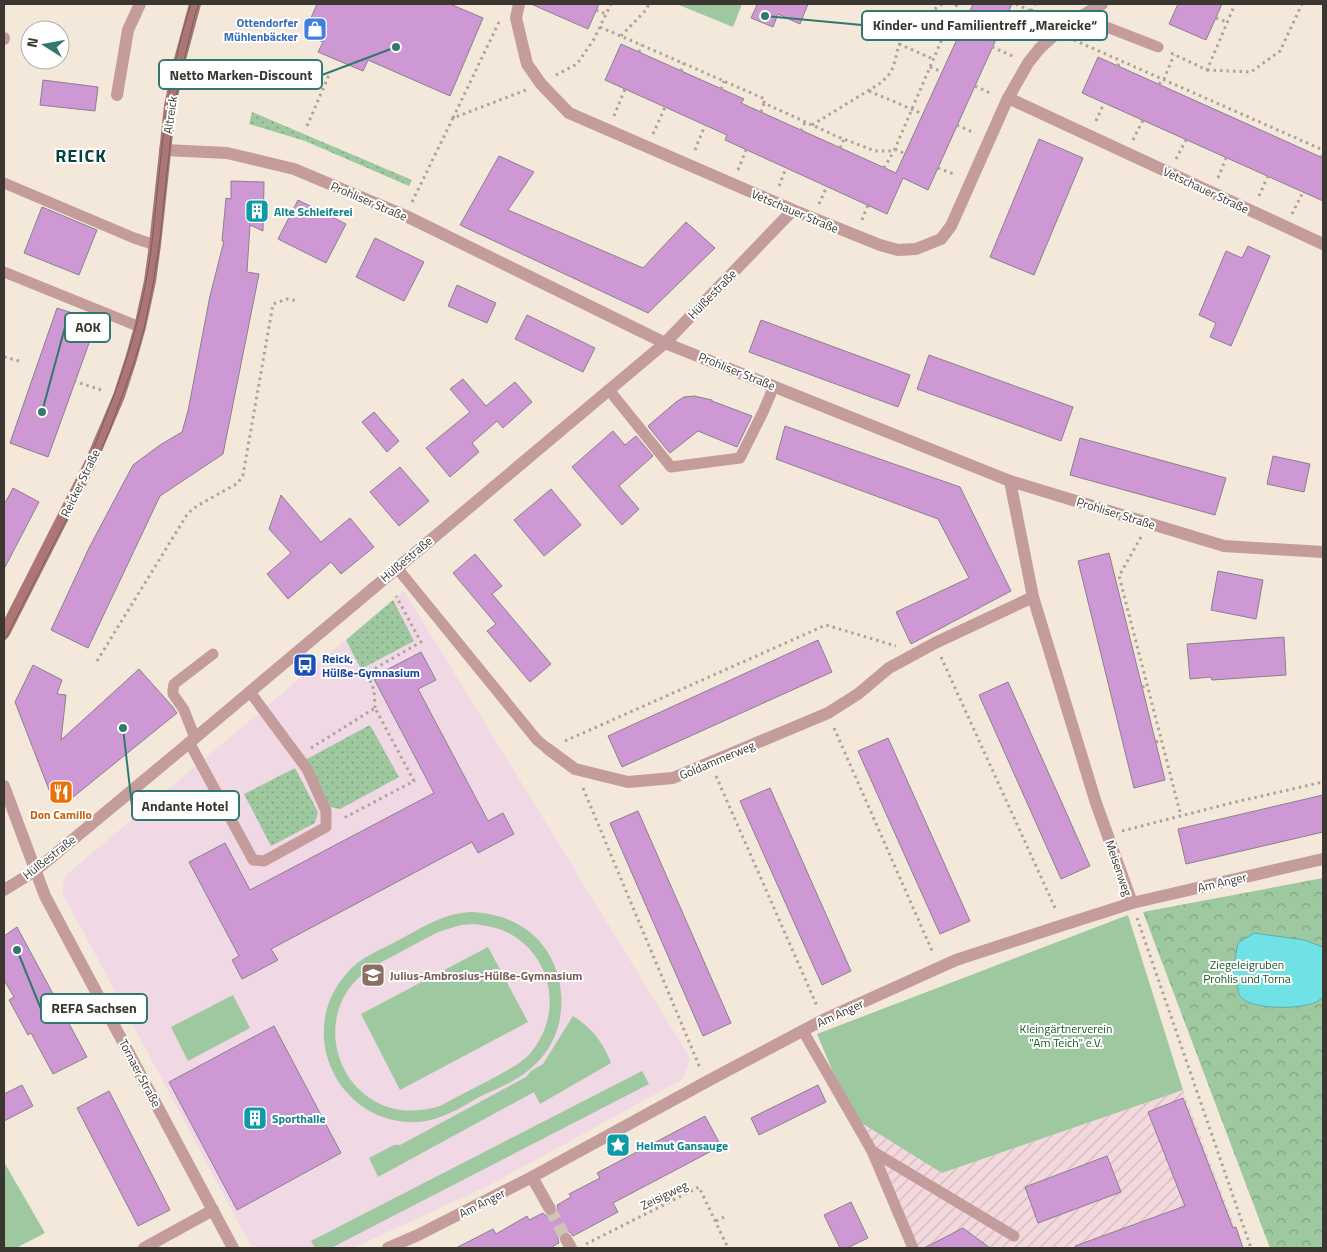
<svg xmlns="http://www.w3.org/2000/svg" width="1327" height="1252" font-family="'Titillium Web',sans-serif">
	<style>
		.industrial { fill: url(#industrial-furrows) }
		.education { fill: #f0d8e4 }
		.grass { fill: url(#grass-dots) }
		.park { fill: url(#park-crowns) }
		.garden { fill: #9ec8a0; fill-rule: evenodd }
		.water { fill: #70e1e5; stroke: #60aeaf }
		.building { fill: #cd98d4; stroke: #8b808c }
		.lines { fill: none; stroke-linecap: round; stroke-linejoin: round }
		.street-tunnel { stroke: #cfc4b8; stroke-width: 12; stroke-dasharray: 12 6; stroke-linecap: butt }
		.path { stroke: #ada499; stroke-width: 3; stroke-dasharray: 2.5 4; stroke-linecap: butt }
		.lane { stroke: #c39c9b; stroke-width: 11 }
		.street { stroke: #c39c9b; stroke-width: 12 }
		.secondary { stroke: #ad7675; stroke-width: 12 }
		.tram { stroke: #6b655d; stroke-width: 1 }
		.labels { text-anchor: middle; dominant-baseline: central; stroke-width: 4; stroke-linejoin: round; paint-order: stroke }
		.shop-label { font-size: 12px; font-weight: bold; fill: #366cbe; stroke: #fff; text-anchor: end }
		.street-label { font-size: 12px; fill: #3b3630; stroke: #fff }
		.culture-label { font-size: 12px; font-weight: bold; fill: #0d838f; stroke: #fff; text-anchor: start }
		.transit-label { font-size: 12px; font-weight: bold; fill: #164399; stroke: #fff; text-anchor: start }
		.food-label { font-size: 12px; font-weight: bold; fill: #c56008; stroke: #fff }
		.park-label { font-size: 12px; fill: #175823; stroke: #fff }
		.education-label { font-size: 12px; font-weight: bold; fill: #785e54; stroke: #fff; text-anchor: start }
		.district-label { font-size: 18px; font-weight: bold; letter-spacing: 1px; fill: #03433c; stroke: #fff }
		.leader { fill: none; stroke: #32786e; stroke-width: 2 }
		.callout-dot { fill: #32786e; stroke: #fff; stroke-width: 2 }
		.callout { fill: #fff; stroke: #32786e; stroke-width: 2 }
		.callout-label { font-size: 14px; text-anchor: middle; font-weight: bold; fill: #3b3630 }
	</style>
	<defs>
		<pattern id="industrial-furrows" width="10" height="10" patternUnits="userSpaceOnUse" patternTransform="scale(1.25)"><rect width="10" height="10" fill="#f3d8dd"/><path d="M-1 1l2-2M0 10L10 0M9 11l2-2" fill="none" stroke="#d1babe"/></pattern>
		<pattern id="grass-dots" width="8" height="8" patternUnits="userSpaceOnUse" patternTransform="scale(1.25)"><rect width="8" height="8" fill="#9ec8a0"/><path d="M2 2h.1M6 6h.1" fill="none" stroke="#82a383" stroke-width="1.8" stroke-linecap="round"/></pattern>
		<pattern id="park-crowns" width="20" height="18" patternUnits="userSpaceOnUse" patternTransform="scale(1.25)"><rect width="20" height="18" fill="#9ec8a0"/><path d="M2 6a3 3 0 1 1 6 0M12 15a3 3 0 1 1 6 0" fill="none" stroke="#82a383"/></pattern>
	</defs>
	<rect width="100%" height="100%" fill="#f4e8da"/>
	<polygon class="industrial" points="1183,1090 1243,1248 909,1248 852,1117 943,1173"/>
	<polygon class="education" points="404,591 690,1058 683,1079 490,1185 353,1248 252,1248 62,892 65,876"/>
	<g class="grass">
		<polygon points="252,112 412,180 409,186 305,141 249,124"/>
		<polygon points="393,600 414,641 361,669 346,640"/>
		<polygon points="370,725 399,777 340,809 330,807 305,760"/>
		<polygon points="295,768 318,812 315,823 271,846 244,794"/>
	</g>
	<polygon class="park" points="1323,878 1323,1248 1270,1248 1143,912"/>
	<g class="garden">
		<polygon points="680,4 742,4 733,27 679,5"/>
		<path d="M470,912C488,913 505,916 521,926C560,949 572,1003 552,1042C545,1055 536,1065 525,1073C512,1083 496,1089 481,1096C465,1105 448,1116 430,1120C411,1125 389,1121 371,1112C321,1084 307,1017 347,973C360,957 383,949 401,939C415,931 429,923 445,917C453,914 462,913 470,912ZM475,924C488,926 501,928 512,935C553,959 562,1014 532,1051C521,1065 503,1072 488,1081C472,1089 456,1097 440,1106C346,1136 294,1012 376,965L438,932L461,925Z"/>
		<polygon points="1128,915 1183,1090 942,1173 852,1117 817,1034"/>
		<polygon points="488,947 528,1022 400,1090 361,1014"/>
		<polygon points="233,995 250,1028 188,1061 171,1027"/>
		<path d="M573,1016C592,1028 603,1042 611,1063L540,1104L534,1092L378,1177L369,1158L394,1145H400L526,1077L531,1071L543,1064Z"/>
		<polygon points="642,1071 649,1084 331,1248 315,1248 311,1241"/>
		<polygon points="4,1162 45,1233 16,1248 4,1248"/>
	</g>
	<path class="water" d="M1254,933L1304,940L1323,947V998C1319,999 1318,1002 1314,1003C1297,1009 1264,1009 1248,1002C1245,1001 1242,998 1239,995L1237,983L1228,974L1234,965L1238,943Z"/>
	<g class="building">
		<polygon points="317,4 450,4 483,18 450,96 368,60 363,71 318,52 323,42 304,34"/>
		<polygon points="531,4 599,4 588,29"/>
		<polygon points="754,4 808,4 800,24 778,14 773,27 751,18 757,5"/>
		<polygon points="973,4 1012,4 928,190 903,178 887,214 725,140 727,135 605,80 621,44 744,99 741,103 896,173"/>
		<polygon points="1178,4 1222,4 1206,40 1169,24"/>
		<polygon points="1098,57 1323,158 1323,201 1082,93"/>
		<polygon points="43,80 98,87 95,111 40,105"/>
		<polygon points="1039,139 1083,158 1034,275 990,257"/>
		<polygon points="499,156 534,172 508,210 643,268 686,222 715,248 648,313 460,225"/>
		<polygon points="231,181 264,182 263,231 250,225 247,272 259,274 223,454 160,496 88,648 51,630 89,548 133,465 160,445 182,432 188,411 210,296 224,241 222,241 226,198 231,199"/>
		<polygon points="298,200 346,224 326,263 278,239"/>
		<polygon points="42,207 97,230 79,275 24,253"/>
		<polygon points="375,238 424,262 404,301 356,277"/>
		<polygon points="1248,246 1270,256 1231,346 1210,337 1216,323 1199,315 1226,251 1242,258"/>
		<polygon points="457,285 496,303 487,323 448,306"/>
		<polygon points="57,308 97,321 48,457 10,443"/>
		<polygon points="527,315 595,348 583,372 515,339"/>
		<polygon points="761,320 910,375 898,407 749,352"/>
		<polygon points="929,355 1073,407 1061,441 917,389"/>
		<polygon points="463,379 486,406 515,382 532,402 503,428 497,421 472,443 479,452 450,477 426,448 470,412 450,389"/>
		<polygon points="694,396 712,400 712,401 752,416 737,447 698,431 670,453 664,446 648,426 676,402 684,397"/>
		<polygon points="374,412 399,441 387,452 362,422"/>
		<polygon points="785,426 960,487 1011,591 911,644 896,612 969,578 938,519 776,459"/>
		<polygon points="613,431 625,445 636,436 653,456 619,486 639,509 622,525 572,467"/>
		<polygon points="1080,438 1226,478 1215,515 1070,475"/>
		<polygon points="1273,456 1310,464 1304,492 1267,484"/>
		<polygon points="400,467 429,501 399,526 370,492"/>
		<polygon points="13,488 39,502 4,569 4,505"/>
		<polygon points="551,489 581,525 544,556 514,520"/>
		<polygon points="281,495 321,542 350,518 374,547 341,574 331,562 288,599 267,574 291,553 269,529"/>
		<polygon points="1109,553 1165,780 1134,788 1078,561"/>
		<polygon points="475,554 502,586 492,594 551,664 530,682 487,631 496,624 453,573"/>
		<polygon points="1218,571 1263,580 1256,619 1211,610"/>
		<polygon points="1284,637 1286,675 1212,680 1211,677 1190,679 1187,644"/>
		<polygon points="818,640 832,672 622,767 608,736"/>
		<polygon points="421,652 436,680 418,689 488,821 503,813 514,834 478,853 472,842 271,949 278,960 242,979 232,960 239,956 189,862 225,843 250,890 434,793 373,677"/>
		<polygon points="33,665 62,680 57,694 66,695 61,740 139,669 172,706 177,713 67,802 53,800 15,702"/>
		<polygon points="1008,682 1090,866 1061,879 979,695"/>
		<polygon points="888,738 970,921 940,934 858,751"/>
		<polygon points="770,788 851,971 822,985 740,801"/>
		<polygon points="1323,795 1323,832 1186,864 1178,829"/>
		<polygon points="638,811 731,1023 703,1036 610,823"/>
		<polygon points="17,927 87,1057 53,1074 31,1033 28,1035 9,1000 14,997 4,980 4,936"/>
		<polygon points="274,1026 341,1153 237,1210 169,1082"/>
		<polygon points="22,1085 33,1106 4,1121 4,1094"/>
		<polygon points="818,1085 826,1102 759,1135 751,1118"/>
		<polygon points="109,1091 170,1210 138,1226 77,1108"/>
		<polygon points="1183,1098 1233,1228 1236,1227 1243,1248 1076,1248 1075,1246 1185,1206 1148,1112"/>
		<polygon points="705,1116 721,1146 613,1203 618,1212 573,1236 570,1232 563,1232 559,1235 558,1239 559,1243 550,1248 456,1248 493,1229 496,1234 527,1216 529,1220 543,1213 546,1216 554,1216 557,1213 558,1209 557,1205 571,1197 569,1194 600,1178 597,1173"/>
		<polygon points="1107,1156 1121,1192 1038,1223 1025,1187"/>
		<polygon points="851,1202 868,1238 847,1248 840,1248 824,1215"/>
		<polygon points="963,1228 990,1248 924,1248"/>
	</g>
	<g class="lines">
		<polyline class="street-tunnel" points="550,1209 566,1239"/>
		<g class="path">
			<polyline points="1016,4 1049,20"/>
			<polyline points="596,10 606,14"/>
			<polyline points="1031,11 1035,4"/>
			<polyline points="1216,18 1227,22"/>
			<polyline points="948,26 960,31"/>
			<polyline points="600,27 765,99 764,103 836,136 875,151 894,151 957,4"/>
			<polyline points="621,36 646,10 649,4"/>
			<polyline points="1074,40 1323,150"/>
			<polyline points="899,44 933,59"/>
			<polyline points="992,47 1015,57"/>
			<polyline points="639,52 641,45"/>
			<polyline points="1171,53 1207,70 1235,4"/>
			<polyline points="1118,66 1120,60"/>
			<polyline points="930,67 942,72"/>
			<polyline points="1207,70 1251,72 1280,51 1302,4"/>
			<polyline points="681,71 684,63"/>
			<polyline points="556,75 577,64 594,39 611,4"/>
			<polyline points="1159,84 1164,79 1174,55"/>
			<polyline points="975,86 992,94"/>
			<polyline points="721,89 724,81"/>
			<polyline points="869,91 923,114"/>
			<polyline points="761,112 764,103"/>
			<polyline points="614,116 625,89"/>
			<polyline points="453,118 499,22"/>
			<polyline points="1096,121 1104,103"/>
			<path d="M812,125L879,84C883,81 887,77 890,73C897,62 896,47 903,36C911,21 929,14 942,4"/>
			<polyline points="957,125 975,133"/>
			<polyline points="307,126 329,75"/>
			<polyline points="801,131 805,122"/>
			<polyline points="653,134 665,107"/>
			<polyline points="1133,140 1143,120"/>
			<polyline points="840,148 844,139"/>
			<polyline points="895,149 905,154"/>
			<polyline points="695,150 705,125"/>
			<polyline points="1322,157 1323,155"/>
			<polyline points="1176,159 1186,140"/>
			<polyline points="884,168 894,151"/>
			<polyline points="938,168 956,175"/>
			<polyline points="738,170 746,150"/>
			<polyline points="1218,178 1226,158"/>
			<polyline points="779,186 786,168"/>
			<polyline points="1259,196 1268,176"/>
			<polyline points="412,202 453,118 526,90"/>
			<polyline points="819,204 827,186"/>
			<polyline points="1292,214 1303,192"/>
			<polyline points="862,220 868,205"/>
			<polyline points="4,357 19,361"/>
			<polyline points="74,381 104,391"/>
			<polyline points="1141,537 1119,576 1181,816"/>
			<polyline points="941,657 1056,910"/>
			<polyline points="97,661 188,513 197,506 238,483 243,475 273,304 287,299 298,301"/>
			<polyline points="1142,687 1147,686"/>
			<polyline points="375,708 374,690 367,673 421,642 396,596"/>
			<polyline points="834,728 933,953"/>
			<polyline points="565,741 826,625 896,646"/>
			<polyline points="1156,742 1161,741"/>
			<polyline points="311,748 375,708 414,781 342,819"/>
			<polyline points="716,776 817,1006"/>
			<polyline points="583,788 700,1068"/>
			<polyline points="1122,831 1231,803 1323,782"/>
			<polyline points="1137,918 1251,1248"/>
			<polyline points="716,1221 724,1217"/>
			<polyline points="586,1244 699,1187 728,1248"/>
		</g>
		<g class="lane">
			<polyline points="1081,17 1158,47"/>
			<polyline points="4,183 134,238 155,245"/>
			<polyline points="4,272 140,327"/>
			<polyline points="609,390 671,467 740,458 763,412 774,386"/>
			<polyline points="397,568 537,740 548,749"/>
			<polyline points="195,738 184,710 173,694 173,689 174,684 213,654"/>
			<polyline points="189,742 253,860 264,861 326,827 326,811 307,769 250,692"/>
			<polyline points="803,1031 872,1151 1014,1236"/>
			<polyline points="872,1151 913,1248"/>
		</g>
		<g class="street">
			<polyline points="519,4 516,18 527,64 541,84 569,113 793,210 880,245 898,250 916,249 941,239 951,226 1007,100 1028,63 1040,48 1063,27 1102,4"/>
			<polyline points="4,38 4,39"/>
			<polyline points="117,95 128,30 140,4"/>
			<polyline points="1008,98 1323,244"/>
			<polyline points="165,150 227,153 294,169 406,216 665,343 1010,481 1224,546 1323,552"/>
			<polyline points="1010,481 1033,597 1096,803 1132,903"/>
			<polyline points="548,749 575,769 628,782 673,778 828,713 858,694 889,668 935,643 1033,597"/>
			<polyline points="4,786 45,896 233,1248"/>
			<polyline points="4,890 35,871 195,738 665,343 793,210"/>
			<polyline points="532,1177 550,1209"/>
			<polyline points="566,1239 571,1248"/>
			<polyline points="144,1248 213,1210"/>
			<polyline points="388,1248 418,1235 532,1177 717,1076 823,1020 956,960 1063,925 1132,903 1323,859"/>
		</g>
		<polyline class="secondary" points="4,633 90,464 119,396 131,359 140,327 150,281 155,245 170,106 179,63 195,4"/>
		<g class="tram">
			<path d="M84,469C93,451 100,432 107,413C129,358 145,301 152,242C161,162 165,81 191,4"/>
			<polyline points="4,642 94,465 109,432 134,363 144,329 153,285 160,239 174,106 183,64 195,15 199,4"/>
		</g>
	</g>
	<defs>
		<g id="shop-square" transform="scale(1.25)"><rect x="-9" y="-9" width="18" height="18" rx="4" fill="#3f7fe0" stroke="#fff"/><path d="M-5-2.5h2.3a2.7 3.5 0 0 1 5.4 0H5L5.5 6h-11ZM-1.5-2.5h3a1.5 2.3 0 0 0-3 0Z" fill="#fff"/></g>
		<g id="building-square" transform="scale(1.25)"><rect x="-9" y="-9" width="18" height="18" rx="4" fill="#0f9aa8" stroke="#fff"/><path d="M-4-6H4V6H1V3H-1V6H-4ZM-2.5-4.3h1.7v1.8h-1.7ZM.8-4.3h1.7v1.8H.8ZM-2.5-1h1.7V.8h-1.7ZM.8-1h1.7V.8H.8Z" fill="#fff"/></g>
		<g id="bus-square" transform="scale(1.25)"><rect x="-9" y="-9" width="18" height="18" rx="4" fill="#1a4fb4" stroke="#fff"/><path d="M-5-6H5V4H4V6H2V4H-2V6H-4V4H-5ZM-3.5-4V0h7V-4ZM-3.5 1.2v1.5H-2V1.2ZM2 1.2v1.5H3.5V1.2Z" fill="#fff"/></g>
		<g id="restaurant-square" transform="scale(1.25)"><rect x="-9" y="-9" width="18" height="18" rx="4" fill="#e8710a" stroke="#fff"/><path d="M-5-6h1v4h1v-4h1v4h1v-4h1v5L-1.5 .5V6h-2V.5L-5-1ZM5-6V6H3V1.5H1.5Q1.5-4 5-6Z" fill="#fff"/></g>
		<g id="school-square" transform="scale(1.25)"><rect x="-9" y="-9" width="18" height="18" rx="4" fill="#8d6e63" stroke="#fff"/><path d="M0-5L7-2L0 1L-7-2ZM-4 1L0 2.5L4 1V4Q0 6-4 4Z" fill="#fff"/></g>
		<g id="sight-square" transform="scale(1.25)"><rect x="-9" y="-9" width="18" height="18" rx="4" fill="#0f9aa8" stroke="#fff"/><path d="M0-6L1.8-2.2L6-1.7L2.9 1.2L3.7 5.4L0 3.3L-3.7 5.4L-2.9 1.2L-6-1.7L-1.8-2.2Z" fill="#fff"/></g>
	</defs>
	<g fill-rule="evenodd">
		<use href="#shop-square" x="315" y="29"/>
		<use href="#building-square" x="257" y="211"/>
		<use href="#bus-square" x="305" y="665"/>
		<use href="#restaurant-square" x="61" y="792"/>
		<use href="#school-square" x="373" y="975"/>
		<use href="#building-square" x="255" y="1118"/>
		<use href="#sight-square" x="618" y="1145"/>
	</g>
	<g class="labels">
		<g class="shop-label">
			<text x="298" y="22">Ottendorfer<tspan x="298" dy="14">Mühlenbäcker</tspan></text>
		</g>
		<g class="street-label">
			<text transform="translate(170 115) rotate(-82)">Altreick</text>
			<text transform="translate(1206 190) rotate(25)">Vetschauer Straße</text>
			<text transform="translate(369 201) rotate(23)">Prohliser Straße</text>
			<text transform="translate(795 211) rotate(23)">Vetschauer Straße</text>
			<text transform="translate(712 294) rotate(-46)">Hülßestraße</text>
			<text transform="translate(737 371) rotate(22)">Prohliser Straße</text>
			<text transform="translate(80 483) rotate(-64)">Reicker Straße</text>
			<text transform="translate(1116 513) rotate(17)">Prohliser Straße</text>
			<text transform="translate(406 559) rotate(-40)">Hülßestraße</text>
			<text transform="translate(717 760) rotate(-23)">Goldammerweg</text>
			<text transform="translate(49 857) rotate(-38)">Hülßestraße</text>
			<text transform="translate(1119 868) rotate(71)">Meisenweg</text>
			<text transform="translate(1222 882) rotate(-13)">Am Anger</text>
			<text transform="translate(840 1013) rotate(-25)">Am Anger</text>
			<text transform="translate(140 1073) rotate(62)">Tornaer Straße</text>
			<text transform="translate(664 1195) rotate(-26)">Zeisigweg</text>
			<text transform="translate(482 1203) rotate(-27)">Am Anger</text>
		</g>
		<g class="culture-label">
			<text x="274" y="211">Alte Schleiferei</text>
			<text x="272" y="1118">Sporthalle</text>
			<text x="636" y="1145">Helmut Gansauge</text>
		</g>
		<g class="transit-label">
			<text x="322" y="658">Reick,<tspan x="322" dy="14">Hülße-Gymnasium</tspan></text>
		</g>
		<g class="food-label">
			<text x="61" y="814">Don Camillo</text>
		</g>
		<g class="park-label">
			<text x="1247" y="964">Ziegeleigruben<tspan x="1247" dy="14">Prohlis und Torna</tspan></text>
			<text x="1066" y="1028">Kleingärtnerverein<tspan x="1066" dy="14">"Am Teich" e.V.</tspan></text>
		</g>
		<g class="education-label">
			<text x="390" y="975">Julius-Ambrosius-Hülße-Gymnasium</text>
		</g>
		<g class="district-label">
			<text x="81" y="155">REICK</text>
		</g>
	</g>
	<path class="leader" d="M765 16L862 25M396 47L322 75M42 412L65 327M123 728L132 806M17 950L41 1009"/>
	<g class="callout-dot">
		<circle cx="765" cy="16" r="5"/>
		<circle cx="396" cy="47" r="5"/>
		<circle cx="42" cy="412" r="5"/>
		<circle cx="123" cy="728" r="5"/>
		<circle cx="17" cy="950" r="5"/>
	</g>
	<g class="callout">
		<rect x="862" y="11" width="245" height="29" rx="5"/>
		<rect x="159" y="60" width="163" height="29" rx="5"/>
		<rect x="65" y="313" width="45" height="29" rx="5"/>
		<rect x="132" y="791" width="107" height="29" rx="5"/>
		<rect x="41" y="994" width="106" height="29" rx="5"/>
	</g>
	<g class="callout-label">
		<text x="985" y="30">Kinder- und Familientreff „Mareicke“</text>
		<text x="241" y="80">Netto Marken-Discount</text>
		<text x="88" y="332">AOK</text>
		<text x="185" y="811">Andante Hotel</text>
		<text x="94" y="1013">REFA Sachsen</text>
	</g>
	<rect width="1327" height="1252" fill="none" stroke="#3b3630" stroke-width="10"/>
	<g transform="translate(45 45) rotate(281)"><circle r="24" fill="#ffffff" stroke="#b1afac"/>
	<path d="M0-4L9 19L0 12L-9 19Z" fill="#32786e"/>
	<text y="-8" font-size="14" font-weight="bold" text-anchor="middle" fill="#3b3630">N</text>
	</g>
</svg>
